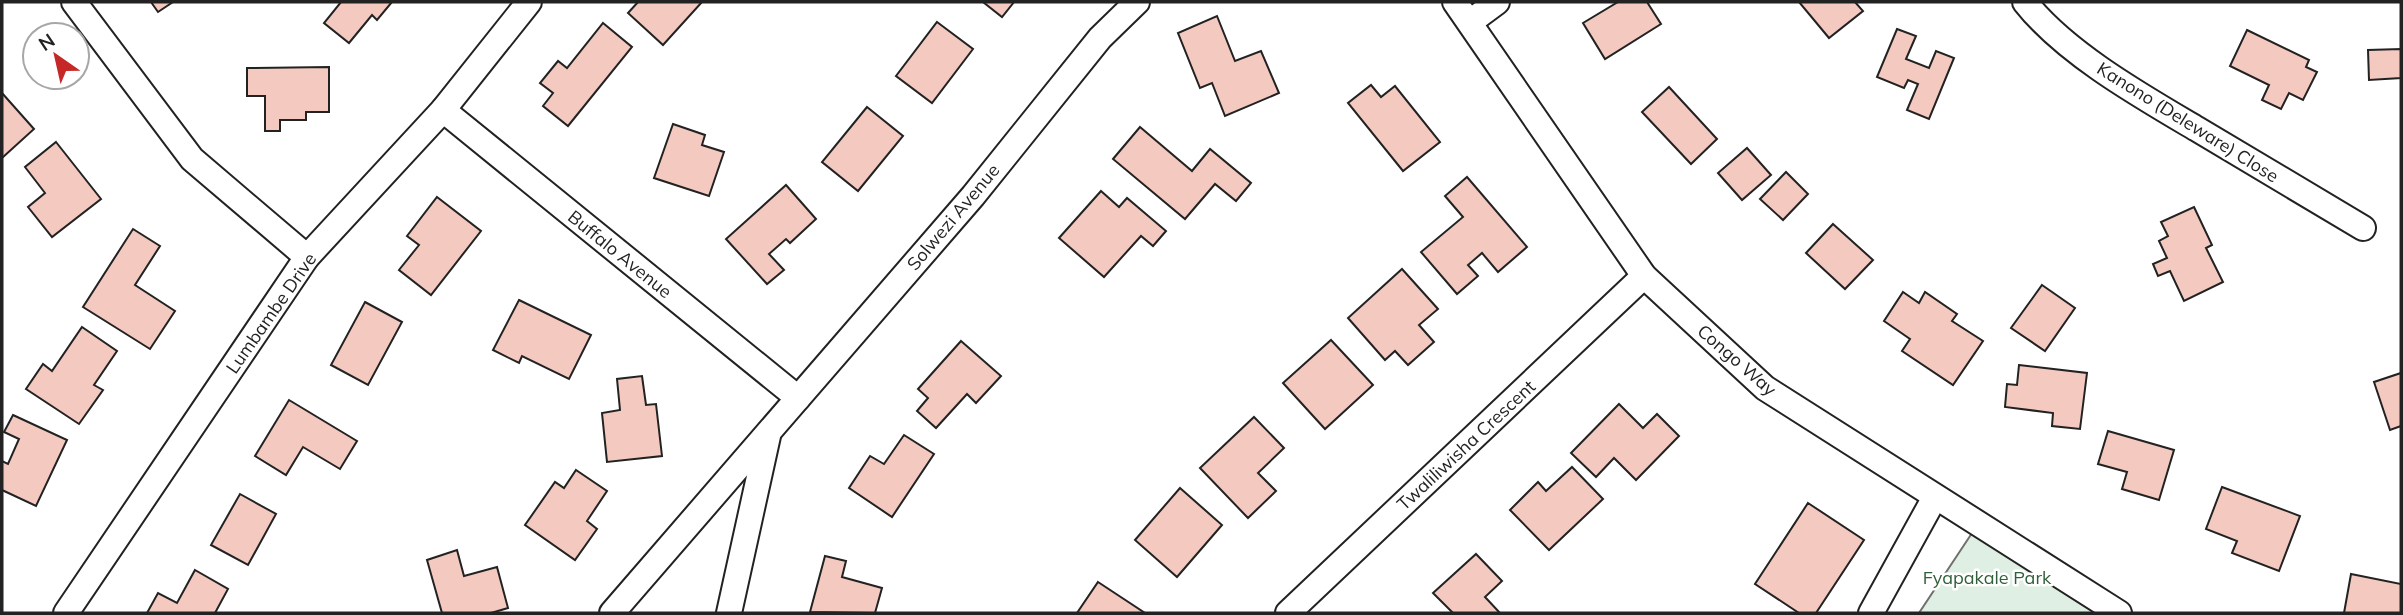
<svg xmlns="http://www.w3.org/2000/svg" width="2403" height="615" font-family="Mulish,sans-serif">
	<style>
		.green { fill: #e0efe3; stroke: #6f6f6f; stroke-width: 2 }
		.building { fill: #f3c9c0; stroke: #222; stroke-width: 2 }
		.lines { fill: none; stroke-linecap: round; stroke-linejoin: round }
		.minor-casing { stroke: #222; stroke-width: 28 }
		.minor { stroke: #fff; stroke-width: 24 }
		.labels { text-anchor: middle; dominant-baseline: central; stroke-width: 5; stroke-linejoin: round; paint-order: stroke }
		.street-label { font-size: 18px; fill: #222; stroke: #fff }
		.park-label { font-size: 18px; fill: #2f5e38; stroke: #fff }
	</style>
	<rect width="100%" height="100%" fill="#fff"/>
	<polygon class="green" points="1976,527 2110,613 1919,613"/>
	<g class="building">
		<polygon points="151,2 173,2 158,12"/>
		<polygon points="341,2 392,2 377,20 372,15 349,43 324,23"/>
		<polygon points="638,2 702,2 663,45 628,13"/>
		<polygon points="983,2 1014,2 1002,17"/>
		<polygon points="1618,2 1647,2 1661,24 1605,59 1583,23"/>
		<polygon points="1799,2 1855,2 1863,11 1829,38"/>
		<polygon points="1217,16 1235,61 1261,51 1279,93 1225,116 1212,83 1200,88 1178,33"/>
		<polygon points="937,22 973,49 932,103 896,76"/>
		<polygon points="603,23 632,47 568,126 543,106 553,93 540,83 558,61 567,68"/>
		<polygon points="1897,29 1916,36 1906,59 1929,68 1936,51 1954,58 1929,119 1907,110 1918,84 1908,80 1904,88 1877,77"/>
		<polygon points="2247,30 2309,60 2306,67 2317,72 2303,100 2289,93 2281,109 2262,100 2269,85 2230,66"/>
		<polygon points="2401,49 2401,78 2369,80 2368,50"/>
		<polygon points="329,67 329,112 306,112 306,120 280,120 280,131 265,131 265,96 247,96 247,68"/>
		<polygon points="1371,85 1381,97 1395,86 1440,142 1403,171 1348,103"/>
		<polygon points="1669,87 1717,139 1691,164 1642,112"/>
		<polygon points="2,93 34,129 2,158"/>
		<polygon points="867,107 903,136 858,191 822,162"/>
		<polygon points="673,124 705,135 702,145 724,152 709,196 654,178"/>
		<polygon points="1140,127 1192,171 1210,149 1251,183 1236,201 1215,184 1185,219 1113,159"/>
		<polygon points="56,142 101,199 52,237 28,207 45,193 25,167"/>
		<polygon points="1747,148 1771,175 1742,200 1718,173"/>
		<polygon points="1786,172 1808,194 1783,220 1760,199"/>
		<polygon points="1467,177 1527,247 1498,272 1482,253 1468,265 1478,276 1457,294 1421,252 1463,217 1445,196"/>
		<polygon points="786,185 816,219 790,243 786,239 769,254 784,270 767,284 726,239"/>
		<polygon points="1101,191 1119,207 1127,198 1166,231 1153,246 1141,236 1104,277 1059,238"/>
		<polygon points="437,197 481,231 431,295 399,270 419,245 407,236"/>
		<polygon points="2194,207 2212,245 2206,248 2223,282 2184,301 2170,271 2158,276 2153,264 2167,258 2159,241 2168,236 2161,222"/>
		<polygon points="1833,224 1873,260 1845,289 1806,253"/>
		<polygon points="133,229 160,246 135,285 175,311 150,349 83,307"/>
		<polygon points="1402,269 1438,309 1419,325 1434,342 1408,365 1395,351 1385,360 1348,318"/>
		<polygon points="2042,285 2075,308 2045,351 2011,328"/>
		<polygon points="1903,292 1919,303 1925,292 1957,314 1952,321 1983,341 1953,385 1902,351 1910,339 1884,321"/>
		<polygon points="519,300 591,335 569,379 522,356 519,363 493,350"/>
		<polygon points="365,302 402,322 368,385 331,365"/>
		<polygon points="82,327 117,351 94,385 103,390 79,424 26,389 43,364 52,371"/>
		<polygon points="1331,340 1373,385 1325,429 1283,383"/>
		<polygon points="961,341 1001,376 976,403 967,394 936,428 917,411 928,398 918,389"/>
		<polygon points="2019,365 2087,373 2080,429 2052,426 2053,413 2005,407 2007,384 2017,385"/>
		<polygon points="2401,373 2401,426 2390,430 2374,382"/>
		<polygon points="642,376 646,405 656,404 662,456 607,462 602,413 620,410 617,379"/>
		<polygon points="289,400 357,441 340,469 303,447 286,475 255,456"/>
		<polygon points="1619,404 1643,428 1657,414 1679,436 1636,480 1614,458 1596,477 1571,453"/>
		<polygon points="13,415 67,440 36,506 2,490 2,461 8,464 19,439 4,432"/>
		<polygon points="1254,417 1284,448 1258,473 1276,491 1248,518 1200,468"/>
		<polygon points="2108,431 2174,450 2159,500 2122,489 2127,472 2098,464"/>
		<polygon points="904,435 934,454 892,517 849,488 870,456 884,464"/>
		<polygon points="1572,467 1603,499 1549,550 1510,510 1538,482 1546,491"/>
		<polygon points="576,470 607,491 587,521 597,529 575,560 525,525 555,482 564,488"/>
		<polygon points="2222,487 2300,516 2279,571 2232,553 2237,541 2206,529"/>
		<polygon points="1180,488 1222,525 1177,577 1135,540"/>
		<polygon points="240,494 276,514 248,565 211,545"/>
		<polygon points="1808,503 1864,540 1816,613 1799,613 1755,584"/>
		<polygon points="457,550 464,576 497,567 508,608 491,613 442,613 427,560"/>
		<polygon points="1476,554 1502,581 1485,597 1500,613 1453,613 1433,593"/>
		<polygon points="825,556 846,561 842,577 882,588 875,613 810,612"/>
		<polygon points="195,570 228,589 215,613 147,613 158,593 177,603"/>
		<polygon points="2351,574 2401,584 2401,613 2344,613"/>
		<polygon points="1098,582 1145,613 1077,613"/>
	</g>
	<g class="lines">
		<g class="minor-casing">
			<g id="minor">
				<polyline points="74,2 192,159 307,257"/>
				<polyline points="1455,2 1644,276 1765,388 2119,613"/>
				<path d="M2025,2C2065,53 2141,96 2197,129C2252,162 2307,195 2363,228"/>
				<polyline points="1470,22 1497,2"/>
				<polyline points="443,110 798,398"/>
				<polyline points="66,613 307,257 443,110 529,2"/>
				<polyline points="612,613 973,196 1100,38 1137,2"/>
				<polyline points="729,613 768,436"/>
				<polyline points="1288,613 1644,276"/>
				<polyline points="1871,613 1935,497"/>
			</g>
		</g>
		<use href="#minor" class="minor"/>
	</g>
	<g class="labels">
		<g class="street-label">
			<text transform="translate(2188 122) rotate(32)">Kanono (Deleware) Close</text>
			<text transform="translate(953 217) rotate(-50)">Solwezi Avenue</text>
			<text transform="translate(620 254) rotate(39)">Buffalo Avenue</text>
			<text transform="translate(271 313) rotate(-55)">Lumbambe Drive</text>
			<text transform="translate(1737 360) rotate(41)">Congo Way</text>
			<text transform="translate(1466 445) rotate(-43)">Twaliliwisha Crescent</text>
		</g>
		<g class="park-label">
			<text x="1987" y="577">Fyapakale Park</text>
		</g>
	</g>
	<rect width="2403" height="615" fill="none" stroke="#222222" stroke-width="7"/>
	<g transform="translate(56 56) rotate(326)"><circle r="33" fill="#ffffff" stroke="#a7a7a7" stroke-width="2"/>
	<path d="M0-5L12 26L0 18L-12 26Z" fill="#c62828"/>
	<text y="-10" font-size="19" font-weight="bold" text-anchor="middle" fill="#222222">N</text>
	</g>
</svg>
